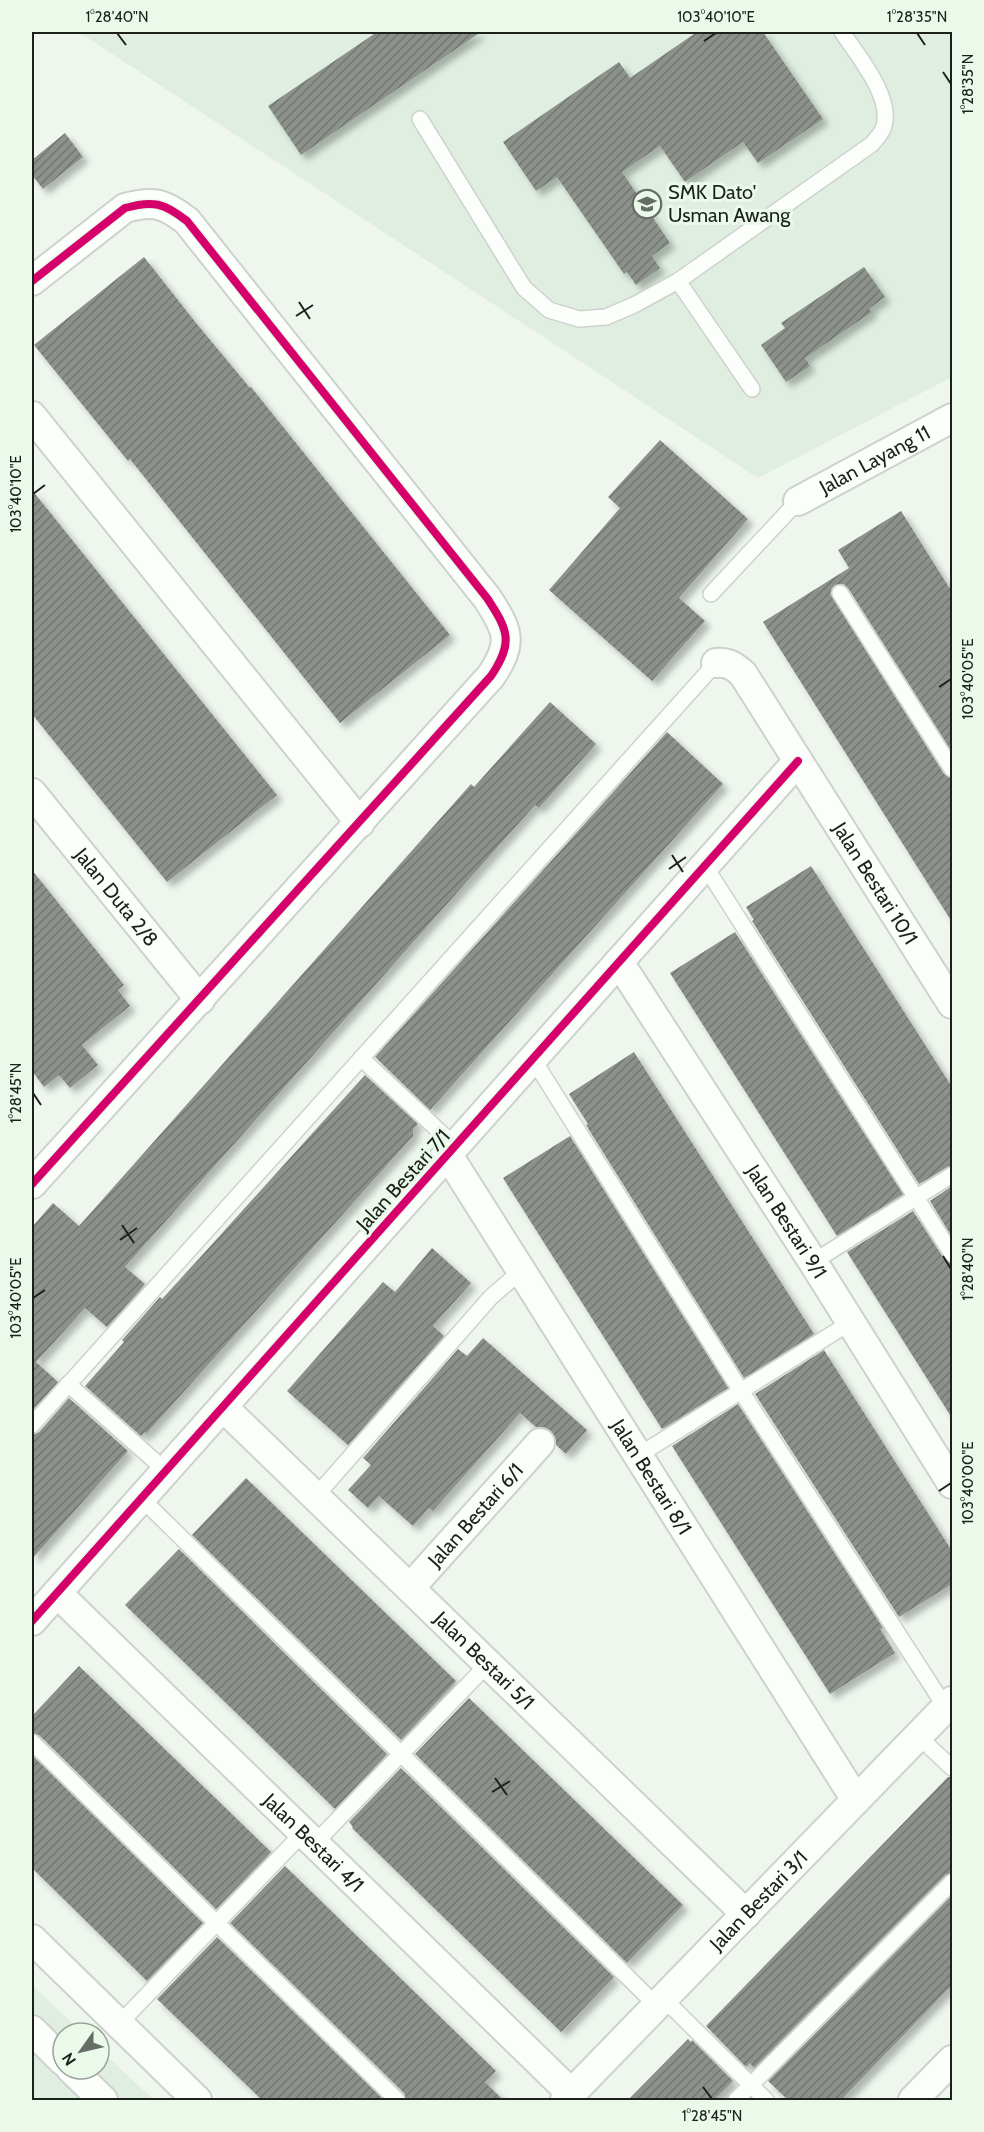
<svg xmlns="http://www.w3.org/2000/svg" width="984" height="2132" font-family="Cabin,sans-serif">
	<style>
		.built { fill: #dfeee0 }
		.building { fill: url(#building-hatch); filter: url(#shadow) }
		.lines { fill: none; stroke-linecap: round; stroke-linejoin: round }
		.lane-casing { stroke: #ccd2cc; stroke-width: 18 }
		.street-casing { stroke: #ccd2cc; stroke-width: 32 }
		.lane { stroke: #fcfefc; stroke-width: 15 }
		.street { stroke: #fcfefc; stroke-width: 28 }
		.cycleway-casing { stroke: #ebf9eb; stroke-width: 11 }
		.cycleway { stroke: #d6006c; stroke-width: 8 }
		.ticks { fill: none; stroke: #1c211c; stroke-width: 2 }
		.labels { text-anchor: middle; dominant-baseline: central; stroke-width: 6; stroke-linejoin: round; paint-order: stroke }
		.poi-label { font-size: 20px; fill: #1c211c; stroke: #ebf9eb; text-anchor: start }
		.street-label { font-size: 20px; fill: #1c211c; stroke: #ebf9eb }
		.neatline { fill: none; stroke: #1c211c; stroke-width: 2 }
		.ticks-label { font-size: 15px; text-anchor: middle; fill: #1c211c }
	</style>
	<defs>
		<pattern id="building-hatch" width="6" height="6" patternUnits="userSpaceOnUse" patternTransform="scale(1.5)"><rect width="6" height="6" fill="#8d918c"/><path d="M-1 1l2-2M0 6l6-6M5 7l2-2" fill="none" stroke="#727672"/></pattern>
		<filter id="shadow"><feDropShadow dx="5.5" dy="5.5" stdDeviation="3" flood-color="#0004"/></filter>
	</defs>
	<rect width="100%" height="100%" fill="#eef6ee"/>
	<g class="built">
		<polygon points="79,32 952,32 952,377 758,478"/>
		<polygon points="32,1985 82,2033 63,2033 63,2069 99,2069 99,2049 154,2100 32,2100"/>
	</g>
	<g class="building">
		<polygon points="377,32 481,32 301,155 268,106"/>
		<polygon points="697,32 763,32 823,119 758,163 743,142 685,182 660,146 622,172 670,243 652,256 660,268 636,285 627,272 624,274 557,177 536,191 503,142 619,62 630,78"/>
		<polygon points="65,133 83,157 43,189 32,175 32,160"/>
		<polygon points="144,257 196,323 250,388 251,387 450,635 340,723 130,459 128,461 34,345"/>
		<polygon points="864,267 885,297 869,309 872,312 805,358 810,366 786,382 761,345 785,328 781,323"/>
		<polygon points="660,440 748,519 679,598 705,621 652,681 549,590 620,508 608,497"/>
		<polygon points="32,490 277,795 167,882 32,714"/>
		<polygon points="901,511 952,592 952,752 848,588 844,584 835,585 832,588 830,594 944,774 952,779 952,922 763,622 849,568 838,550"/>
		<polygon points="550,702 596,744 539,808 535,805 125,1267 145,1284 107,1327 85,1308 36,1362 58,1382 32,1411 32,1227 53,1203 79,1226 471,784 474,787"/>
		<polygon points="667,732 723,784 430,1110 375,1057"/>
		<polygon points="811,866 952,1087 952,1165 947,1167 919,1184 752,921 754,920 746,907"/>
		<polygon points="32,870 124,985 118,990 130,1006 82,1045 98,1065 70,1088 59,1075 44,1087 32,1071"/>
		<polygon points="735,932 903,1194 837,1236 670,973"/>
		<polygon points="634,1052 814,1334 744,1378 586,1125 588,1124 569,1094"/>
		<polygon points="365,1075 418,1124 413,1129 413,1136 146,1434 145,1432 141,1436 85,1386 124,1342 122,1340 160,1297 162,1299 205,1252"/>
		<polygon points="570,1136 728,1388 662,1429 503,1178"/>
		<polygon points="952,1186 952,1237 930,1201"/>
		<polygon points="913,1211 944,1259 952,1264 952,1418 847,1252"/>
		<polygon points="432,1248 471,1283 433,1326 444,1336 348,1445 287,1391 383,1282 395,1292"/>
		<polygon points="483,1338 587,1430 566,1454 556,1445 555,1437 551,1431 544,1427 536,1427 520,1413 433,1511 429,1508 413,1526 379,1496 368,1508 348,1490 371,1465 363,1458 458,1349 467,1356"/>
		<polygon points="824,1350 952,1551 952,1584 899,1617 755,1394"/>
		<polygon points="69,1398 128,1451 32,1559 32,1435 39,1432"/>
		<polygon points="738,1404 883,1628 880,1629 895,1653 830,1694 672,1446"/>
		<polygon points="246,1478 456,1681 401,1740 192,1535"/>
		<polygon points="179,1549 387,1754 335,1809 125,1605"/>
		<polygon points="79,1666 271,1852 216,1909 39,1735 32,1733 32,1716"/>
		<polygon points="469,1698 683,1905 627,1963 415,1754"/>
		<polygon points="32,1755 203,1923 147,1981 32,1868"/>
		<polygon points="401,1768 614,1977 561,2032 352,1828 353,1827 349,1822"/>
		<polygon points="948,1777 952,1777 952,1873 945,1875 754,2068 750,2063 746,2067 706,2026"/>
		<polygon points="285,1866 496,2071 485,2082 503,2100 406,2100 404,2093 230,1923"/>
		<polygon points="952,1895 952,1985 841,2100 788,2100 768,2081"/>
		<polygon points="217,1937 384,2100 262,2100 157,1999"/>
		<polygon points="688,2039 691,2042 692,2040 733,2081 714,2100 628,2100"/>
	</g>
	<g class="lines">
		<g class="lane-casing">
			<g id="lane">
				<path d="M420,119L524,288L549,310L579,319L606,317L634,305L678,281L872,144C875,140 881,134 883,129C895,99 857,55 842,32"/>
				<polyline points="678,281 752,389"/>
				<polyline points="840,593 952,769"/>
				<polyline points="711,594 798,501"/>
				<polyline points="705,866 952,1254"/>
				<polyline points="361,1058 455,1146"/>
				<polyline points="533,1059 741,1391 946,1708"/>
				<polyline points="813,1262 952,1175"/>
				<polyline points="68,1384 165,1470"/>
				<polyline points="32,1425 716,663"/>
				<polyline points="639,1455 851,1322"/>
				<polyline points="315,1497 491,1297 522,1270"/>
				<polyline points="141,1498 657,2006"/>
				<polyline points="918,1736 952,1768"/>
				<polyline points="32,1742 397,2100"/>
				<polyline points="315,1843 488,1664"/>
				<polyline points="664,1999 766,2100"/>
				<polyline points="119,2024 304,1832"/>
				<polyline points="736,2100 952,1882"/>
			</g>
		</g>
		<g class="street-casing">
			<g id="street">
				<path d="M32,281L125,208C153,200 164,203 187,221L487,598C508,630 514,642 491,676L32,1184"/>
				<polyline points="32,416 360,823"/>
				<path id="s1" d="M798,501L952,418"/>
				<path id="s2" d="M716,663C728,662 734,666 743,674L952,1004"/>
				<path id="s3" d="M32,793L200,1000"/>
				<path id="s4" d="M619,962L813,1262L952,1484"/>
				<path id="s5" d="M448,1155L856,1800"/>
				<path id="s6" d="M223,1407L746,1914"/>
				<path id="s7" d="M410,1588L540,1443"/>
				<path id="s8" d="M57,1593L572,2094"/>
				<polyline points="32,1621 798,761"/>
				<polyline points="32,1939 197,2100"/>
				<polyline points="32,2030 63,2061"/>
				<polyline points="71,2069 103,2100"/>
				<path id="s9" d="M565,2100L952,1701"/>
				<polyline points="913,2100 952,2060"/>
			</g>
		</g>
		<use href="#lane" class="lane"/>
		<use href="#street" class="street"/>
		<g class="cycleway-casing">
			<g id="cycleway">
				<path d="M32,281L125,208C153,200 164,203 187,221L487,598C508,630 514,642 491,676L32,1184"/>
				<polyline points="32,1621 798,761"/>
			</g>
		</g>
		<use href="#cycleway" class="cycleway"/>
	</g>
	<path class="ticks" d="M117,33L126,45M917,33L925,45M704,41L716,33M943,72L951,84M299,302L310,319M296,316L313,305M33,494L45,485M939,687L951,679M672,855L683,872M669,869L686,857M33,1093L41,1105M122,1225L134,1243M120,1240L137,1228M943,1256L951,1269M33,1298L45,1290M939,1491L951,1483M495,1778L507,1795M492,1792L510,1781M703,2087L712,2099"/>
	<defs>
		<g id="school-ring" transform="scale(1.5)"><circle r="9.5" fill="#ebf9eb" stroke="#666c66" stroke-width="1.5"/><path d="M0-5L7-2L0 1L-7-2ZM-4 1L0 2.5L4 1V4Q0 6-4 4Z" fill="#666c66"/></g>
	</defs>
	<g fill-rule="evenodd">
		<use href="#school-ring" x="647" y="204"/>
	</g>
	<g class="labels">
		<g class="poi-label">
			<text x="668" y="192">SMK Dato'<tspan x="668" dy="23">Usman Awang</tspan></text>
		</g>
		<g class="street-label">
			<text stroke="none"><textPath href="#s1" startOffset="87">Jalan Layang 11</textPath></text>
			<text stroke="none"><textPath href="#s2" startOffset="278">Jalan Bestari 10/1</textPath></text>
			<text stroke="none"><textPath href="#s3" startOffset="134">Jalan Duta 2/8</textPath></text>
			<text transform="translate(403 1180) rotate(-48)">Jalan Bestari 7/1</text>
			<text stroke="none"><textPath href="#s4" startOffset="309">Jalan Bestari 9/1</textPath></text>
			<text stroke="none"><textPath href="#s5" startOffset="381">Jalan Bestari 8/1</textPath></text>
			<text stroke="none"><textPath href="#s7" startOffset="98">Jalan Bestari 6/1</textPath></text>
			<text stroke="none"><textPath href="#s6" startOffset="364">Jalan Bestari 5/1</textPath></text>
			<text stroke="none"><textPath href="#s8" startOffset="358">Jalan Bestari 4/1</textPath></text>
			<text stroke="none"><textPath href="#s9" startOffset="278">Jalan Bestari 3/1</textPath></text>
		</g>
	</g>
	<rect width="984" height="2132" fill="none" stroke="#ebf9eb" stroke-width="66"/>
	<g transform="translate(81 2051) rotate(236)"><circle r="28" fill="#ebf9eb" stroke="#98a398" stroke-width="1.5"/>
	<path d="M0-4.5L10 22L0 15L-10 22Z" fill="#666c66"/>
	<text y="-9" font-size="16" font-weight="bold" text-anchor="middle" fill="#1c211c">N</text>
	</g>
	<rect x="33" y="33" width="918" height="2066" class="neatline"/>
	<g class="ticks-label">
		<text x="117" y="22">1°28'40"N</text>
		<text x="716" y="22">103°40'10"E</text>
		<text x="917" y="22">1°28'35"N</text>
		<text transform="translate(968 84) rotate(-90)" y="5">1°28'35"N</text>
		<text transform="translate(16 494) rotate(-90)" y="5">103°40'10"E</text>
		<text transform="translate(968 679) rotate(-90)" y="5">103°40'05"E</text>
		<text transform="translate(16 1093) rotate(-90)" y="5">1°28'45"N</text>
		<text transform="translate(968 1269) rotate(-90)" y="5">1°28'40"N</text>
		<text transform="translate(16 1298) rotate(-90)" y="5">103°40'05"E</text>
		<text transform="translate(968 1483) rotate(-90)" y="5">103°40'00"E</text>
		<text x="712" y="2121">1°28'45"N</text>
	</g>
</svg>
